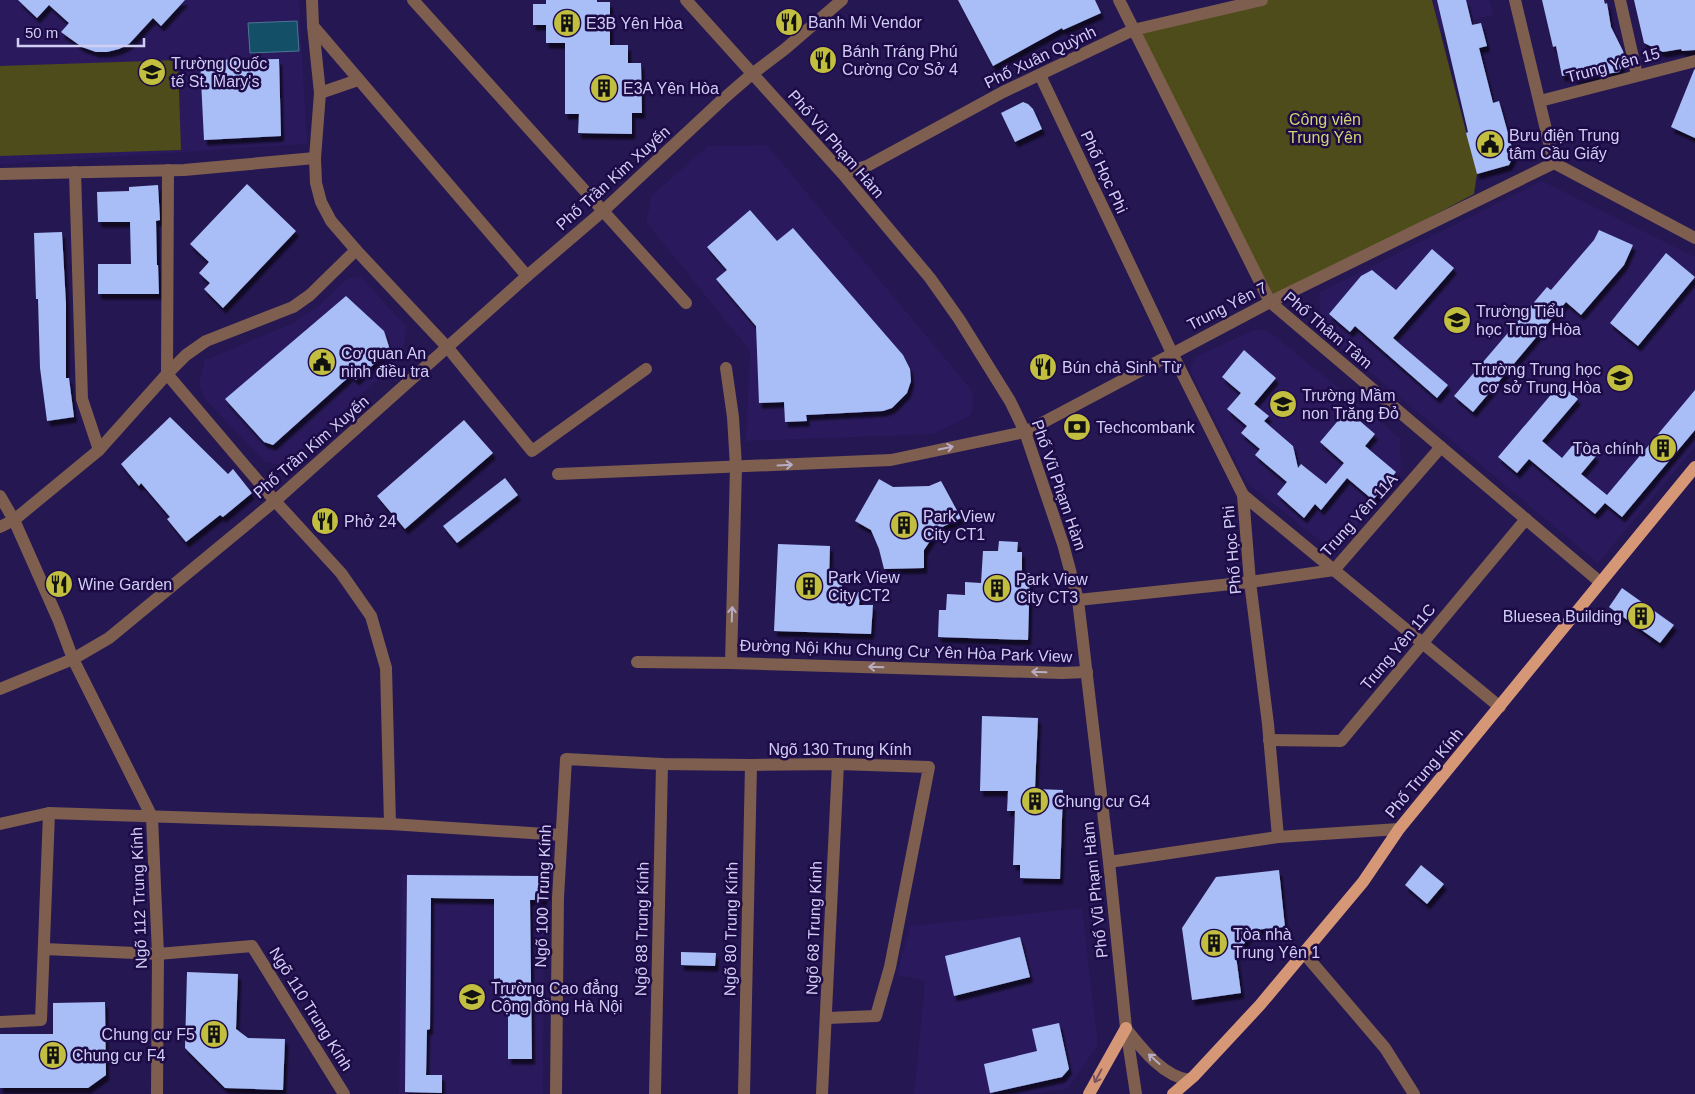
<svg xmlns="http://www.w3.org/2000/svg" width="1695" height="1094" font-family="Helvetica,sans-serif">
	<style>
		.built { fill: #2a1a5d }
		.green { fill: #4d4c1a }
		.water { fill: #135067; stroke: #4c7691 }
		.building { fill: #a9bef6; filter: url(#shadow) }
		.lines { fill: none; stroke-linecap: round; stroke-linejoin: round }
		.minor { stroke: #7d5e4f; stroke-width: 12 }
		.major { stroke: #d69777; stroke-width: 12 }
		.oneway { stroke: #b8acc2 }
		.oneway2 { stroke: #79515f }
		.labels { text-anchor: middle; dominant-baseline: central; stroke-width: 5; stroke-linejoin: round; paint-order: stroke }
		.poi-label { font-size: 16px; fill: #d1cef4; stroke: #1c0b47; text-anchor: start }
		.street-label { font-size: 16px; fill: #d1cef4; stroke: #1c0b47 }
		.park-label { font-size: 16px; fill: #d3d273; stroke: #1c0b47 }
	</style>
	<defs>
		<filter id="shadow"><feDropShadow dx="3" dy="5.5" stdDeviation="1" flood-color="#0009"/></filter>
	</defs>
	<rect width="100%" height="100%" fill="#251752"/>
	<g class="built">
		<polygon points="0,0 299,0 307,144 0,164"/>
		<polygon points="1433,0 1489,0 1493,15 1475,19 1476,24 1440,33"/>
		<polygon points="767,145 973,392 973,407 970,416 933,434 746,441 750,351 646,222 652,195 708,146"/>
		<polygon points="1542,181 1695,257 1695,447 1598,563 1321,331 1319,293"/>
		<polygon points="361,277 406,326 403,357 282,466 265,462 204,398 199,384 205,360 291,324 316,308 348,278"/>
		<polygon points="1254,330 1264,330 1276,337 1400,438 1401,471 1342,542 1323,543 1247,483 1190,370 1195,357"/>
		<polygon points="402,874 544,876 543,1094 399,1094"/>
		<polygon points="1082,908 1098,1045 1067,1089 1029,1094 914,1094 925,981 897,975 910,926"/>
	</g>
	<g class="green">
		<polygon points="1267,0 1432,0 1477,174 1474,194 1270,302 1133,30"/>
		<polygon points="178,60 181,150 0,156 0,66"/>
	</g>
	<polygon class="water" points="297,21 299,51 250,53 248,23"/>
	<g class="building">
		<polygon points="18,0 185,0 161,26 153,18 129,44 119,49 107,52 96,52 82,47 61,32 69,23 49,5 37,18"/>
		<polygon points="546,0 597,0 597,2 610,2 610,45 628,45 628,63 641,63 642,113 632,113 632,134 578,133 579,114 565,114 565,43 546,43 546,25 533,25 533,4 546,4"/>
		<polygon points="958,0 1095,0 1101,13 1063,30 1062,28 993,66"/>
		<polygon points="1437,0 1466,0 1472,25 1481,23 1487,46 1479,48 1493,103 1499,101 1514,155 1509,165 1477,174 1466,133 1468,132"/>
		<polygon points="1542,0 1604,0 1605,4 1607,3 1611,27 1623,51 1625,60 1619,72 1574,79 1573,74 1562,76 1556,46 1553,47"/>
		<polygon points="1634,0 1695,0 1695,50 1682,51 1681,49 1663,52 1644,43"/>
		<polygon points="279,59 281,136 204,140 200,60"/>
		<polygon points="1695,69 1695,138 1671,127 1694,70"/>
		<polygon points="1023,102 1028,104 1033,109 1042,129 1015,142 1001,113"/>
		<polygon points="247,184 296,231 223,308 204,289 210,283 199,273 209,262 190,244"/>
		<polygon points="158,185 160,220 156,221 157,265 158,265 159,294 98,294 98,264 131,264 130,222 98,222 97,192 129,191 129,187"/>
		<polygon points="750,210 777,241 793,228 903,355 910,369 911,381 907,393 892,408 883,411 806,415 807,421 785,422 784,402 759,403 756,326 716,279 727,270 707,247"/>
		<polygon points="1599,230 1633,245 1624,265 1581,315 1566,302 1473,412 1454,396 1547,287 1551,290 1594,240"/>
		<polygon points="62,232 66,304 66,378 69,378 74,417 47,421 40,368 38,299 36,299 34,233"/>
		<polygon points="1432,249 1454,268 1393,338 1448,385 1437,398 1355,326 1350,332 1329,314 1361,276 1372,270 1396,290"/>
		<polygon points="1666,253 1695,277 1638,346 1610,323"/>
		<polygon points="346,296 384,331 390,350 356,380 351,375 273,445 264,442 225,399"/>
		<polygon points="1244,350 1276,378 1254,404 1269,416 1264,421 1293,446 1298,468 1301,464 1326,484 1344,463 1320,442 1347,410 1375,434 1365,446 1396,472 1373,500 1347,478 1321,510 1315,504 1304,518 1277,494 1287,482 1255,455 1260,449 1241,433 1247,426 1227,409 1241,393 1222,377"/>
		<polygon points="1560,384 1578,399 1542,441 1562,458 1577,440 1596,456 1581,474 1607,495 1695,390 1695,430 1622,517 1605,503 1595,514 1529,459 1517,473 1498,457"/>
		<polygon points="170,417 228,474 233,469 252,493 223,517 220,515 186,542 167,519 170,517 141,483 139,486 121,464"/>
		<polygon points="464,420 493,453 405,529 377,496"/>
		<polygon points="505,478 518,495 457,543 443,526"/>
		<polygon points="879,479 893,487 929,486 941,481 961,518 938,529 924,550 924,568 884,569 879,549 871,530 855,521"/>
		<polygon points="999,541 1018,542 1017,552 1022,552 1022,573 1030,573 1028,640 938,637 939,610 946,610 947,594 965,595 965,582 981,583 983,551 998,551"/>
		<polygon points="778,544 830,546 829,580 842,581 842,592 860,592 859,605 873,605 871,634 774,631"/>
		<polygon points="1622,588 1674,625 1660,643 1609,607"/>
		<polygon points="982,716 1038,718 1035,789 1063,790 1060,879 1020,878 1020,865 1013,865 1015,811 1007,811 1008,791 980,791"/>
		<polygon points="1421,865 1444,884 1427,904 1405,885"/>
		<polygon points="1279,870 1285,927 1253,930 1236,956 1241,993 1192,1000 1182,928 1216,877"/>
		<polygon points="407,875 544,876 544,900 530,900 532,1059 508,1059 508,1001 500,997 500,978 494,979 494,899 431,898 430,1029 427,1030 426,1075 442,1075 442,1093 405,1092"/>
		<polygon points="1020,937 1030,977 954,996 945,956"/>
		<polygon points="681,952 716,953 715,966 681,965"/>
		<polygon points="187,972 238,974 236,1029 248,1038 285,1039 283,1090 225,1088 185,1048"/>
		<polygon points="105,1002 106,1075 88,1088 0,1088 0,1034 53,1034 53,1003"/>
		<polygon points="1059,1023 1069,1069 1062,1077 990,1093 984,1064 1037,1051 1032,1029"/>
	</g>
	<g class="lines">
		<g class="minor">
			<polyline points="312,0 313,26 320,93 315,158 316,183 321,202 331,221 356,250 448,348 532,451 646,369"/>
			<polyline points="413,0 686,303"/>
			<polyline points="686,0 842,173 930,278 959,319 1010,401 1025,432 1063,544 1078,600 1109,862 1126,1028 1136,1094"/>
			<polyline points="1119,0 1270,302 1600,582"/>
			<polyline points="1515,0 1554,163"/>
			<polyline points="1620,0 1637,75"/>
			<polyline points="313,26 527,276"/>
			<polyline points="1040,75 1172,353 1243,495 1250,582 1268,724 1278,837"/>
			<polyline points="320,93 358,80"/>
			<polyline points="1540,101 1695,61"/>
			<polyline points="1554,163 1695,238"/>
			<polyline points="168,170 167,374 275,501 341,573 371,616 386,668 390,824"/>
			<polyline points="75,172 82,399 99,450"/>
			<polyline points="842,173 867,166 1003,92 1133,30 1262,0"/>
			<polyline points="0,174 184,170 315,158"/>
			<polyline points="726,368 733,417 736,467 731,663"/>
			<polyline points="558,474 891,460 1025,432 1270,302 1554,163"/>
			<polyline points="1243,495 1500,707"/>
			<polyline points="0,496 14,520 58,619 73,659 152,817 158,954 157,1094"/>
			<polyline points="0,527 14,520 99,450 167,374 186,355 206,341 293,307 310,295 356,250"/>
			<polyline points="1078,600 1250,582 1334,570 1441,447"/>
			<polyline points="637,662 731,663 1062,673 1087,672"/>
			<polyline points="0,689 73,659 109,638 275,501 527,276 603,211 722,100 752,74 785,49 842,0"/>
			<polyline points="1269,740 1341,741 1526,519"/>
			<polyline points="0,824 49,813 390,824 561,835"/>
			<polyline points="1109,862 1278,837 1399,829"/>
			<polyline points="44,949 158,954 252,946 344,1094"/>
			<polyline points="1303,952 1385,1048 1414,1094"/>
			<polyline points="0,1022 41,1020 49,813"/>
			<path d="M1127,1030C1143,1050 1163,1076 1189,1080"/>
			<polyline points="556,1094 558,898 566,759 662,764 751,765 838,764 929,767 890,967 876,1016 827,1018"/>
			<polyline points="655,1094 662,764"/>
			<polyline points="744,1094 751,765"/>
			<polyline points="822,1094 838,764"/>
		</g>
		<g class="major">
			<polyline points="1089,1094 1126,1028"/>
			<polyline points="1173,1094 1194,1076 1260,1005 1363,882 1399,829 1695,467"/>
		</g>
	</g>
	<defs><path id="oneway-shaft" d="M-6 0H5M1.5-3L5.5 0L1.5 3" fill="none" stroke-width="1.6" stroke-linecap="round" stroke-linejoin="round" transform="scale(1.25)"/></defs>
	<g class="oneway">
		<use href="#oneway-shaft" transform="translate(946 448) rotate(-12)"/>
		<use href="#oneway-shaft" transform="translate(785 465) rotate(-3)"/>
		<use href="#oneway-shaft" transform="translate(732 614) rotate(-88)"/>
		<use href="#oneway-shaft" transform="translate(876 667) rotate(-178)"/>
		<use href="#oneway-shaft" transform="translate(1039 672) rotate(-178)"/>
		<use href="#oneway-shaft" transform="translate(1154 1059) rotate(-138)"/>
	</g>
	<use class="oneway2" href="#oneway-shaft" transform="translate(1098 1076) rotate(118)"/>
	<defs>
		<g id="restaurant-disc" transform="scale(1.4375)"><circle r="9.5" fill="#c1be40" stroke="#1c0b47"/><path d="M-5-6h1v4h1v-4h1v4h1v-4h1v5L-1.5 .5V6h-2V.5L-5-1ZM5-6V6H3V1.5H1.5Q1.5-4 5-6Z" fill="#111"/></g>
		<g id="building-disc" transform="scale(1.4375)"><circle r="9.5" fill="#c1be40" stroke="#1c0b47"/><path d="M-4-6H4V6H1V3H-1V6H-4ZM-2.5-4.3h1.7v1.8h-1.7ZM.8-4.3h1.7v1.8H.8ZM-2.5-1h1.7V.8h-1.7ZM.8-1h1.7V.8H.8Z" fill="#111"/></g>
		<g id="school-disc" transform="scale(1.4375)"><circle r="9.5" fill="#c1be40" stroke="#1c0b47"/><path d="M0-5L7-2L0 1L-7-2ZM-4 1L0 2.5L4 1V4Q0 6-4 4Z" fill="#111"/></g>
		<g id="civic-disc" transform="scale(1.4375)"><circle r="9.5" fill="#c1be40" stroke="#1c0b47"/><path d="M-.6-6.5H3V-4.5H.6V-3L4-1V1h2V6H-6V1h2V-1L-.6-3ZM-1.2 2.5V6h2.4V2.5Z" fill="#111"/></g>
		<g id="bank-disc" transform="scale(1.4375)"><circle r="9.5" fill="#c1be40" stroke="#1c0b47"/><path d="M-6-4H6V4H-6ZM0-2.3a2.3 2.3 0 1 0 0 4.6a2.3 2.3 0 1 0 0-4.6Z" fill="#111"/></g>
		<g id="university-disc" transform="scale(1.4375)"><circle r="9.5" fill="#c1be40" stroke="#1c0b47"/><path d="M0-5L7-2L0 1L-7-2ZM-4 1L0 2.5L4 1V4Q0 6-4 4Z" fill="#111"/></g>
	</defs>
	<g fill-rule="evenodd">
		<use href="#restaurant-disc" x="789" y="22"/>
		<use href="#building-disc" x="567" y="23"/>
		<use href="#restaurant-disc" x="823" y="60"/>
		<use href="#school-disc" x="152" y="72"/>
		<use href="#building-disc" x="604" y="88"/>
		<use href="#civic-disc" x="1490" y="144"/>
		<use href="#school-disc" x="1457" y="320"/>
		<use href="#civic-disc" x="322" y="362"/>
		<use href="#restaurant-disc" x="1043" y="367"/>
		<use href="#school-disc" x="1620" y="378"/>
		<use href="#school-disc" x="1283" y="404"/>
		<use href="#bank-disc" x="1077" y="427"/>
		<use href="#building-disc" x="1663" y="448"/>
		<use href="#restaurant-disc" x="325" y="521"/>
		<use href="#building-disc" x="904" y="525"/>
		<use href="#restaurant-disc" x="59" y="584"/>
		<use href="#building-disc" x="809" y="586"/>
		<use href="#building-disc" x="997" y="588"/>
		<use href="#building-disc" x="1641" y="616"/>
		<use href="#building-disc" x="1035" y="801"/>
		<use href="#building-disc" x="1214" y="943"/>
		<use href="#university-disc" x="472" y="997"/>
		<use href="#building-disc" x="214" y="1034"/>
		<use href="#building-disc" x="53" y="1055"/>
	</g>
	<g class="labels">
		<g class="poi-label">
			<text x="808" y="22">Banh Mi Vendor</text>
			<text x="586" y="23">E3B Yên Hòa</text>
			<text x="842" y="51">Bánh Tráng Phú<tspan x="842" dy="18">Cường Cơ Sở 4</tspan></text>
			<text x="171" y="63">Trường Quốc<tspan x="171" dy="18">tế St. Mary's</tspan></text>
			<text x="623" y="88">E3A Yên Hòa</text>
			<text x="1509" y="135">Bưu điện Trung<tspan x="1509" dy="18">tâm Cầu Giấy</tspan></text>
			<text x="1476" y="311">Trường Tiểu<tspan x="1476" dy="18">học Trung Hòa</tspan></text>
			<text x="341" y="353">Cơ quan An<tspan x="341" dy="18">ninh điều tra</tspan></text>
			<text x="1062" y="367">Bún chả Sinh Từ</text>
			<text x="1601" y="369" text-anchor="end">Trường Trung học<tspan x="1601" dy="18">cơ sở Trung Hòa</tspan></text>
			<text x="1302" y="395">Trường Mầm<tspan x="1302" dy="18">non Trăng Đỏ</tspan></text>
			<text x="1096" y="427">Techcombank</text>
			<text x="1644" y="448" text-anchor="end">Tòa chính</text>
			<text x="923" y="516">Park View<tspan x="923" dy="18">City CT1</tspan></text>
			<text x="344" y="521">Phở 24</text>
			<text x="828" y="577">Park View<tspan x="828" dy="18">City CT2</tspan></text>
			<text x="1016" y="579">Park View<tspan x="1016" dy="18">City CT3</tspan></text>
			<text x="78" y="584">Wine Garden</text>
			<text x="1622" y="616" text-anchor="end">Bluesea Building</text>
			<text x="1054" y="801">Chung cư G4</text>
			<text x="1233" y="934">Tòa nhà<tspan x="1233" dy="18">Trung Yên 1</tspan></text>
			<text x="491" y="988">Trường Cao đẳng<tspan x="491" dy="18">Cộng đồng Hà Nội</tspan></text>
			<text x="195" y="1034" text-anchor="end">Chung cư F5</text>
			<text x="72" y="1055">Chung cư F4</text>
		</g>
		<g class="street-label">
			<text transform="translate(1040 57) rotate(-26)">Phố Xuân Quỳnh</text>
			<text transform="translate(1613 65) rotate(-15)">Trung Yên 15</text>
			<text transform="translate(836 144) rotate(49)">Phố Vũ Phạm Hàm</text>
			<text transform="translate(1104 172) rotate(65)">Phố Học Phi</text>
			<text transform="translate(613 178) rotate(-42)">Phố Trần Kim Xuyến</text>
			<text transform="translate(1227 306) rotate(-27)">Trung Yên 7</text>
			<text transform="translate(1328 330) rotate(40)">Phố Thâm Tâm</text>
			<text transform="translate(311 447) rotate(-41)">Phố Trần Kim Xuyến</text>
			<text transform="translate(1059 485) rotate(71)">Phố Vũ Phạm Hàm</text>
			<text transform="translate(1359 515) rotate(-48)">Trung Yên 11A</text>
			<text transform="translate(1232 550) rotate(-95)">Phố Học Phi</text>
			<text transform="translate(1398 647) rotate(-50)">Trung Yên 11C</text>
			<text transform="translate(906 651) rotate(2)">Đường Nội Khu Chung Cư Yên Hòa Park View</text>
			<text x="840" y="749">Ngõ 130 Trung Kính</text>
			<text transform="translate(1424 773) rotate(-50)">Phố Trung Kính</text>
			<text transform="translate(1095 890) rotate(-96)">Phố Vũ Phạm Hàm</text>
			<text transform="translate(543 896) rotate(-88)">Ngõ 100 Trung Kính</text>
			<text transform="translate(139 898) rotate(-92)">Ngõ 112 Trung Kính</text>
			<text transform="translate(814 928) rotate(-88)">Ngõ 68 Trung Kính</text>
			<text transform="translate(642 929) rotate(-89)">Ngõ 88 Trung Kính</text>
			<text transform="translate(731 929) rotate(-89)">Ngõ 80 Trung Kính</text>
			<text transform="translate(311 1009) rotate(58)">Ngõ 110 Trung Kính</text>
		</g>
		<g class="park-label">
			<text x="1325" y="119">Công viên<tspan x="1325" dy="18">Trung Yên</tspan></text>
		</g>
	</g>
	<path d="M18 38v8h126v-8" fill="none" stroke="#d1cef4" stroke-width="2.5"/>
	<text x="25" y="38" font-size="15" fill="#d1cef4" stroke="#1c0b47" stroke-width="4" paint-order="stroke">50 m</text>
</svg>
